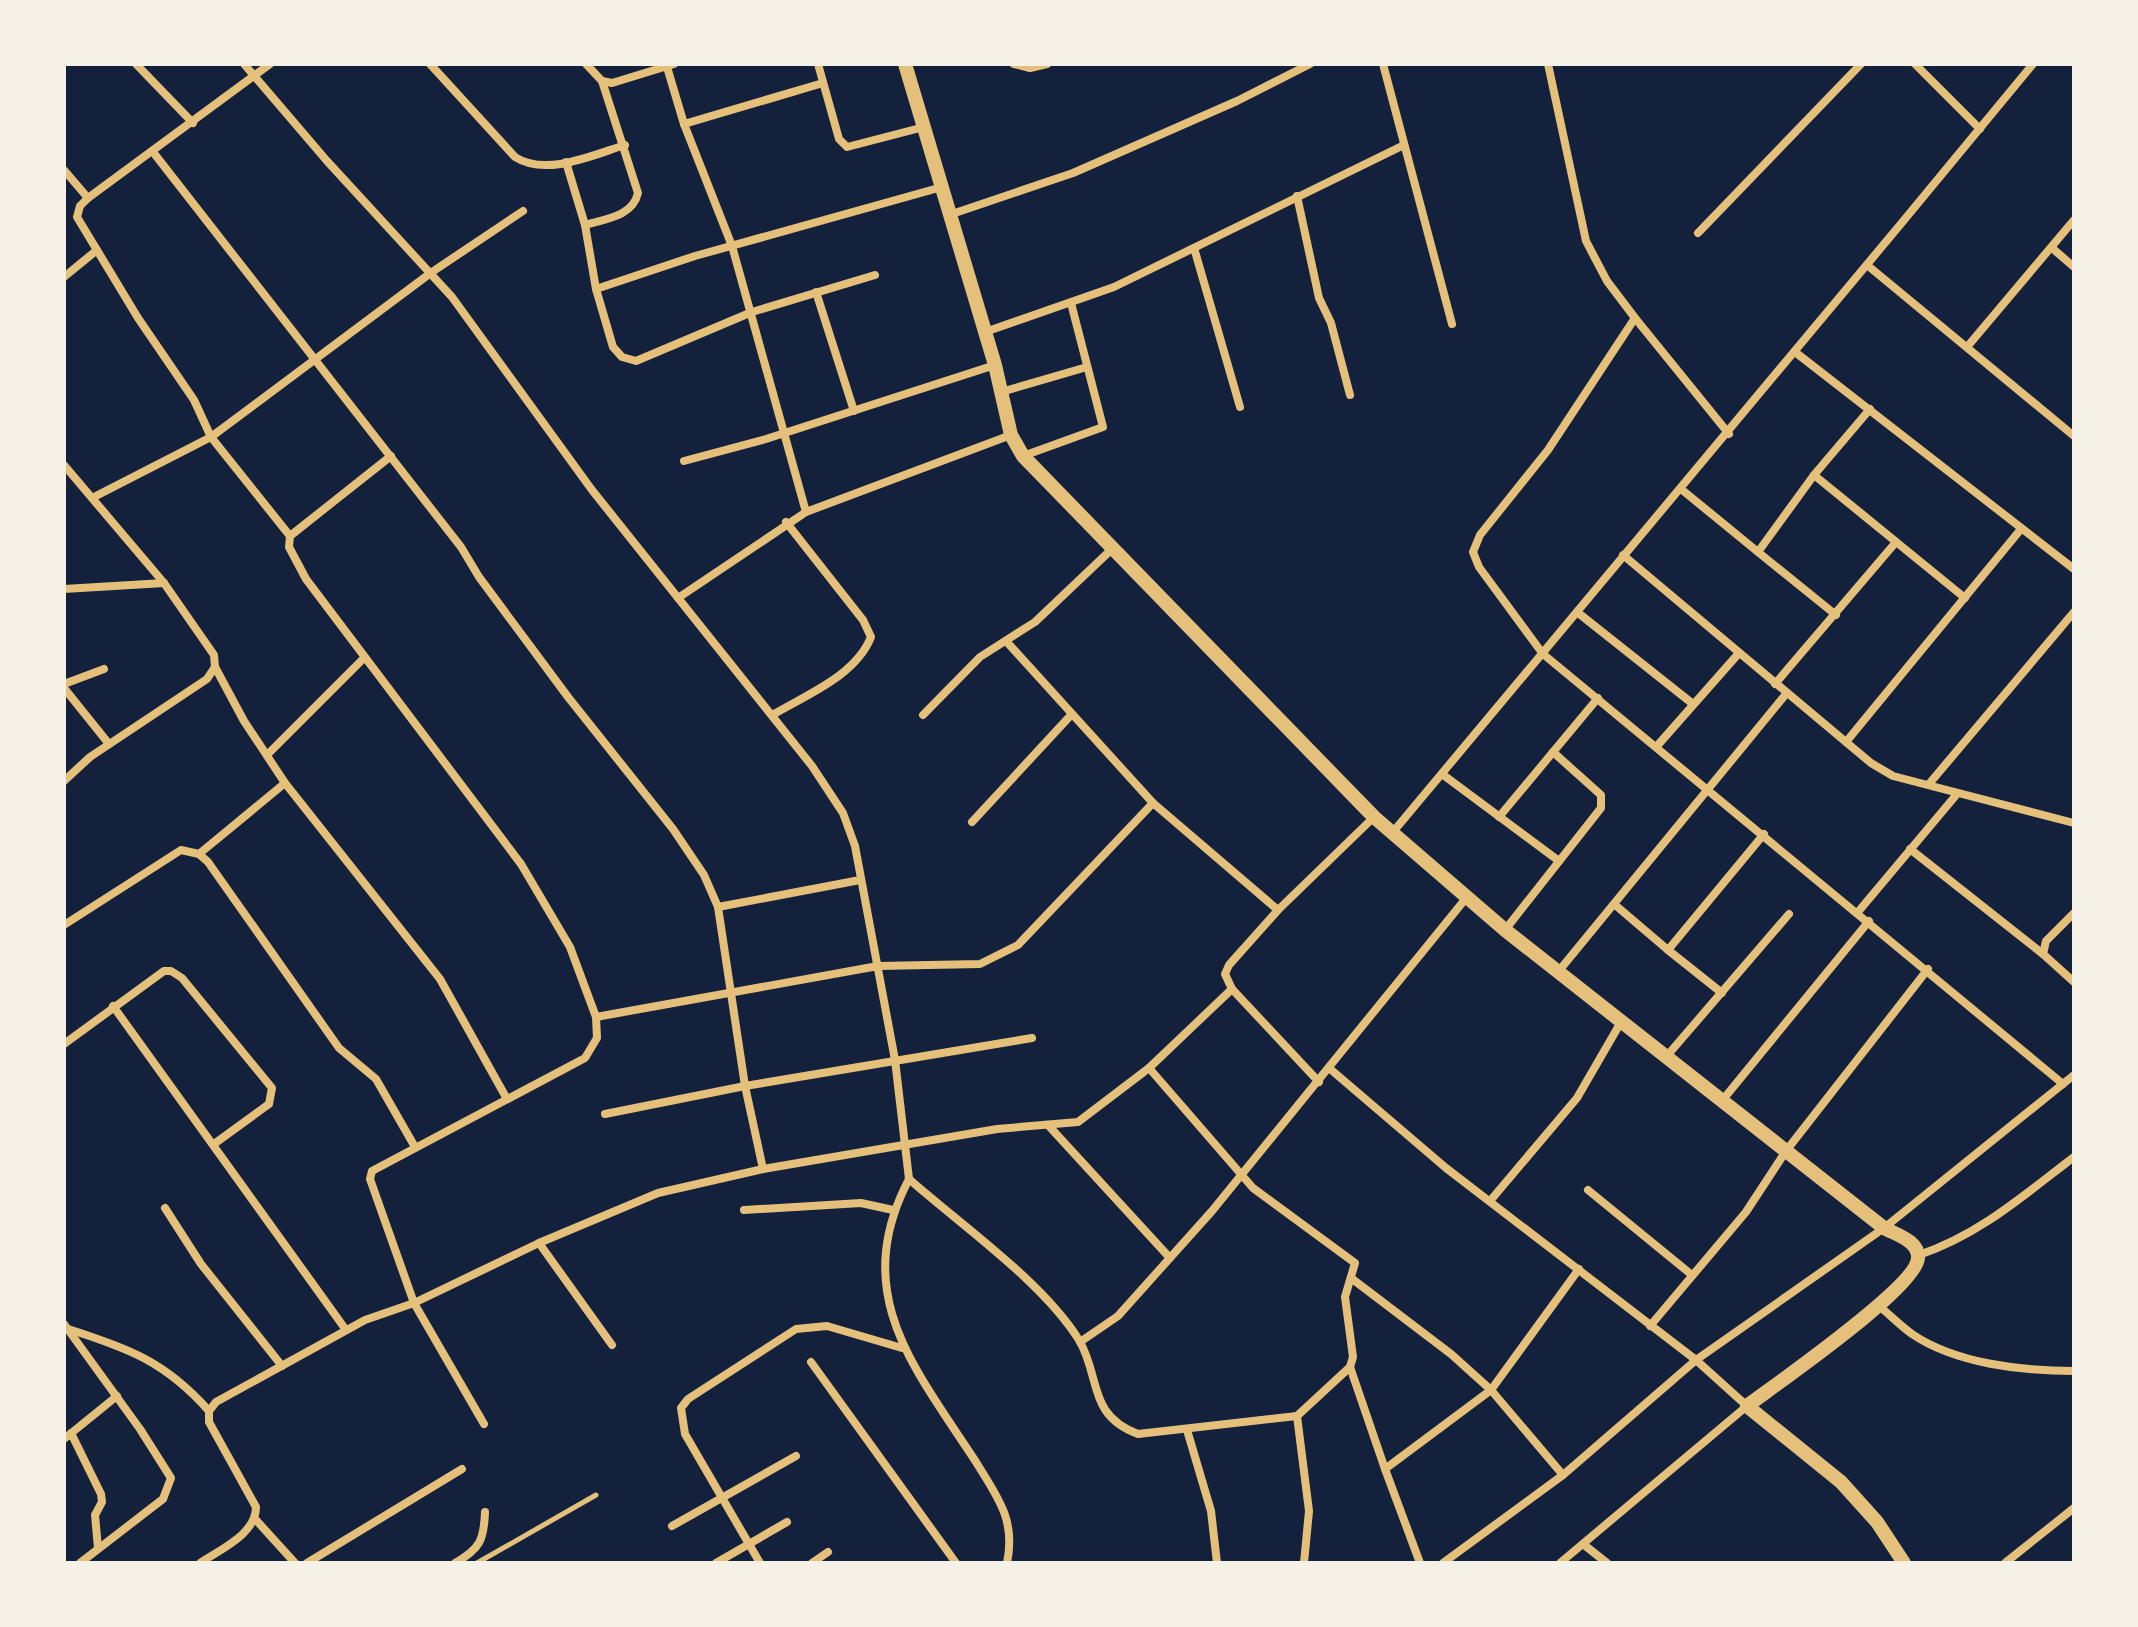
<svg xmlns="http://www.w3.org/2000/svg" width="2138" height="1627" font-family="Arial,sans-serif">
	<style>
		.lines { fill: none; stroke-linecap: round; stroke-linejoin: round }
		.service { stroke: #e5c07b; stroke-width: 5 }
		.minor { stroke: #e5c07b; stroke-width: 8 }
		.tertiary { stroke: #e5c07b; stroke-width: 14 }
	</style>
	<rect width="100%" height="100%" fill="#14213d"/>
	<g class="lines">
		<polyline class="service" points="477,1563 596,1495"/>
		<g class="minor">
			<polyline points="136,64 193,123"/>
			<path d="M244,64L327,161L452,297L592,490L812,766L843,813L855,846L895,1060L909,1179C961,1225 1043,1282 1079,1340C1101,1377 1087,1415 1138,1434L1297,1416"/>
			<polyline points="270,64 88,198 80,206 77,217 138,318 194,400 211,437 290,536"/>
			<path d="M430,64L515,157C546,177 593,155 625,145"/>
			<polyline points="586,64 602,81 612,83 674,64"/>
			<polyline points="818,64 839,139 847,147 924,127"/>
			<polyline points="1014,64 1030,68 1047,64"/>
			<polyline points="1383,64 1452,324"/>
			<polyline points="1548,64 1586,241 1607,281 1635,318 1729,434"/>
			<polyline points="1915,64 1980,129"/>
			<polyline points="667,67 684,124 732,246 806,512"/>
			<polyline points="684,124 823,83"/>
			<polyline points="153,152 461,547 479,577 568,697 673,829 704,875 718,907 745,1086 763,1169"/>
			<polyline points="566,162 585,225 596,289 613,347 622,357 636,361 752,312 875,275"/>
			<polyline points="64,170 88,198"/>
			<polyline points="1297,196 1319,298 1331,323 1350,395"/>
			<polyline points="949,215 1073,173 1237,101 1310,64"/>
			<path d="M585,225C606,219 633,216 638,193L602,81"/>
			<polyline points="1698,233 1861,64"/>
			<polyline points="1194,248 1240,407"/>
			<polyline points="2052,248 2074,267"/>
			<polyline points="1867,265 2074,436"/>
			<polyline points="64,277 97,250"/>
			<polyline points="596,289 695,256 942,187"/>
			<polyline points="816,292 854,411"/>
			<polyline points="1635,318 1548,450 1480,535 1473,552 1479,567 1543,654 2063,1084"/>
			<polyline points="985,332 1114,287 1404,145"/>
			<polyline points="1967,347 2074,220"/>
			<polyline points="1795,352 2074,569"/>
			<polyline points="1001,392 1087,367"/>
			<polyline points="391,456 290,536 289,547 306,579 521,864 570,947 596,1017 597,1038 585,1058 372,1171 370,1179 414,1303 484,1424"/>
			<polyline points="1023,456 1103,427 1071,303"/>
			<polyline points="684,461 766,439 995,365"/>
			<polyline points="64,465 164,583 214,655 215,667 207,679 90,757 64,781"/>
			<polyline points="1814,475 1965,598"/>
			<polyline points="1681,489 1758,552"/>
			<polyline points="92,498 211,437 432,272 523,211"/>
			<polyline points="1623,555 1871,763 1893,776 2074,823"/>
			<polyline points="64,589 164,583"/>
			<polyline points="678,598 806,512 1011,435"/>
			<polyline points="1577,612 1693,704"/>
			<polyline points="1836,615 1758,552 1814,475 1870,409"/>
			<polyline points="1006,641 1153,803 1278,910"/>
			<polyline points="215,667 244,721 285,783 440,979 507,1099"/>
			<polyline points="64,684 104,669"/>
			<polyline points="1775,684 1896,542"/>
			<polyline points="64,688 109,744"/>
			<path d="M774,714C808,694 856,675 871,637L863,620L786,522"/>
			<polyline points="923,715 980,657 1035,622 1113,548"/>
			<polyline points="1846,742 2021,529"/>
			<polyline points="1657,746 1739,653"/>
			<polyline points="267,755 364,658"/>
			<polyline points="1442,774 1559,861"/>
			<polyline points="1929,784 2074,612"/>
			<polyline points="1499,817 1598,698"/>
			<polyline points="972,822 1071,715"/>
			<path d="M1393,832C1608,577 1821,321 2033,64"/>
			<polyline points="1910,849 2043,954"/>
			<polyline points="199,854 285,783"/>
			<polyline points="1614,904 1668,950"/>
			<polyline points="718,907 860,880"/>
			<polyline points="1858,912 1957,794"/>
			<polyline points="2074,913 2046,941 2043,954 2074,982"/>
			<polyline points="64,925 181,850 199,854 208,862 339,1048 376,1079 415,1147"/>
			<polyline points="1505,930 1601,808 1601,795 1553,752"/>
			<polyline points="1558,972 1786,694"/>
			<polyline points="1722,993 1668,950 1764,834"/>
			<polyline points="113,1006 346,1330"/>
			<polyline points="596,1017 878,966 980,964 1018,945 1153,803"/>
			<polyline points="64,1044 164,971 171,971 182,978 272,1088 269,1104 214,1144"/>
			<polyline points="1666,1057 1789,914"/>
			<polyline points="1149,1068 1253,1188 1355,1263 1345,1297 1353,1357 1350,1367 1297,1416 1309,1511 1304,1563"/>
			<polyline points="1329,1068 1446,1168 1696,1360 1747,1406 1560,1563"/>
			<polyline points="1319,1082 1232,989 1225,974 1229,965 1278,910 1374,817"/>
			<polyline points="1721,1102 1869,921"/>
			<polyline points="605,1114 745,1086 1032,1038"/>
			<polyline points="1048,1125 1170,1258"/>
			<path d="M909,1179C849,1294 914,1367 976,1462C998,1498 1016,1520 1007,1563"/>
			<polyline points="1588,1190 1692,1275"/>
			<polyline points="1490,1201 1577,1098 1621,1022"/>
			<polyline points="165,1208 201,1264 282,1366"/>
			<polyline points="744,1210 861,1203 893,1210"/>
			<polyline points="539,1243 612,1345"/>
			<path d="M1919,1255C1979,1235 2024,1195 2074,1157"/>
			<polyline points="1351,1278 1451,1354 1491,1390 1563,1475"/>
			<path d="M1879,1306C1890,1315 1901,1326 1912,1334C1956,1364 2023,1371 2074,1371"/>
			<polyline points="64,1324 140,1429 171,1478 163,1499 80,1563"/>
			<polyline points="1650,1326 1746,1212 1786,1151 1928,969"/>
			<path d="M68,1329C128,1348 166,1362 209,1411"/>
			<polyline points="1080,1342 1118,1316 1212,1211 1467,897"/>
			<polyline points="811,1362 956,1563"/>
			<polyline points="1350,1367 1385,1469 1491,1390 1579,1269"/>
			<polyline points="1187,1430 1211,1511 1217,1563"/>
			<polyline points="71,1433 101,1494 102,1502 95,1515 98,1548"/>
			<polyline points="64,1439 117,1396"/>
			<polyline points="1385,1469 1420,1563"/>
			<polyline points="256,1520 295,1563"/>
			<polyline points="672,1526 796,1456"/>
			<polyline points="1583,1544 1607,1563"/>
			<path d="M200,1563C221,1549 256,1534 256,1507L209,1422V1411L216,1402L365,1320L414,1303L539,1243L658,1193L763,1169L997,1129L1078,1122L1149,1068L1232,989"/>
			<polyline points="307,1563 462,1469"/>
			<path d="M455,1563C480,1549 484,1540 485,1512"/>
			<polyline points="716,1563 787,1522"/>
			<polyline points="760,1563 685,1434 681,1408 688,1399 796,1329 827,1326 902,1348"/>
			<polyline points="812,1563 828,1552"/>
			<polyline points="1443,1563 1563,1475 1696,1360 1884,1228 2074,1075"/>
			<polyline points="2005,1563 2074,1508"/>
		</g>
		<path class="tertiary" d="M905,64L995,365L1011,435L1023,456L1374,817L1505,930L1884,1228C1897,1235 1919,1241 1918,1258C1917,1287 1776,1384 1747,1406L1841,1482L1877,1522L1904,1563"/>
	</g>
	<rect width="2138" height="1627" fill="none" stroke="#f6f1e7" stroke-width="132"/>
</svg>
